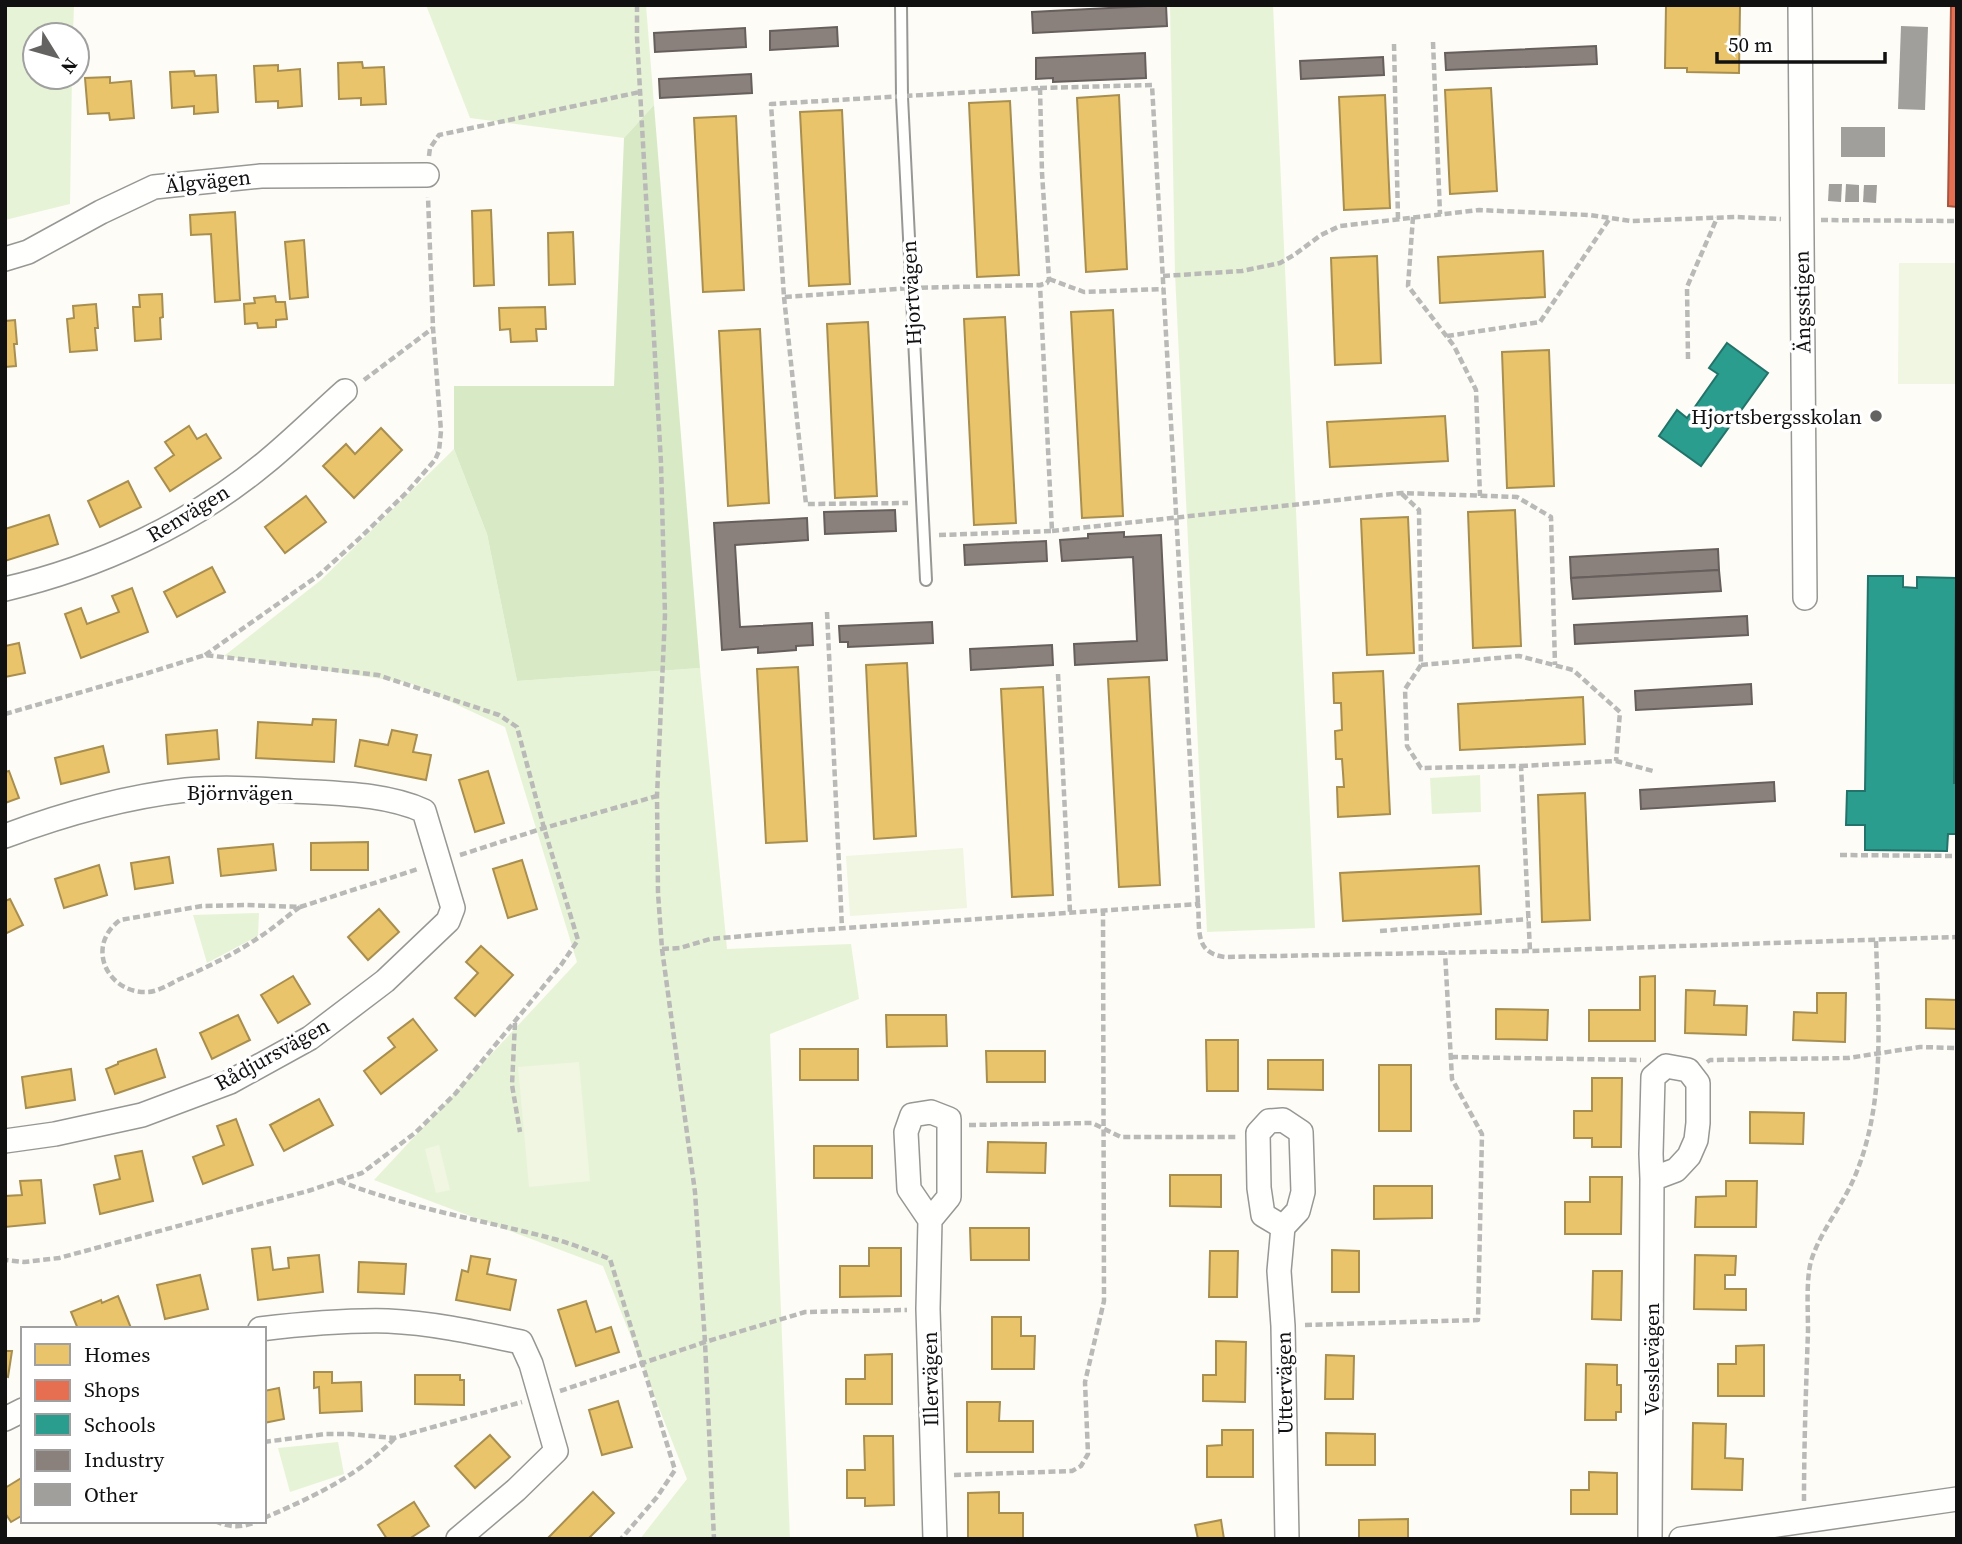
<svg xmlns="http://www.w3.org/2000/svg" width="1962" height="1544" font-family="'Source Serif 4',serif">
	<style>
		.green { fill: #e7f3d7 }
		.forest { fill: #d8eac5 }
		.pitch { fill: #f0f6e1 }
		.homes { fill: #e9c46a; stroke: #a88e4f; stroke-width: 2 }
		.shops { fill: #e76f51; stroke: #a7533e; stroke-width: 2 }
		.schools { fill: #2a9d8f; stroke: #227369; stroke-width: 2 }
		.industry { fill: #8a817c; stroke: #665f5c; stroke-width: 2 }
		.building { fill: #a19f9c }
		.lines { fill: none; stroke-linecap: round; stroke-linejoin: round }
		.service-casing { stroke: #979795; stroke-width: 14 }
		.minor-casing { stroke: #979795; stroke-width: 26 }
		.path { stroke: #b9b9b8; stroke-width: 4.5; stroke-dasharray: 7 3.5; stroke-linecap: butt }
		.service { stroke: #fffffe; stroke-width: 10 }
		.minor { stroke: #fffffe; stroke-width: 23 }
		.poi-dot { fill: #646362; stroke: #fff; stroke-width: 2.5 }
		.labels { text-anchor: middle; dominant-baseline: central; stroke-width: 7; stroke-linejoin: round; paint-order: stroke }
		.street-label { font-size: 21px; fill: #111; stroke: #fff }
		.poi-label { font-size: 21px; fill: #111; stroke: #fff; text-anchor: end }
	</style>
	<rect width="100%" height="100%" fill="#fdfcf7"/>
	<g class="green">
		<polygon points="5,5 74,5 73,35 35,35 35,77 72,77 70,204 5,220"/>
		<polygon points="426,5 646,5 654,105 624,138 470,118"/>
		<polygon points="1170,5 1273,5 1315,928 1207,932 1175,274"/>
		<polygon points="454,449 487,534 517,681 700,668 727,949 851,944 859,999 770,1034 790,1539 640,1539 687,1479 603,1266 374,1180 577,962 505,727 410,683 224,656 321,580"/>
		<polygon points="1480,775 1481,812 1432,814 1430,778"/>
		<polygon points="259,913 258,936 207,963 193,915"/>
		<polygon points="338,1442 344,1474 290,1492 278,1448"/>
	</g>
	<polygon class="forest" points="654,105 700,668 517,681 487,534 454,449 454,386 614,386 624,138"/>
	<g class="pitch">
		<polygon points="1899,263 1957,263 1957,384 1898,384"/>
		<polygon points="963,848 967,908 850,916 846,856"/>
		<polygon points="579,1062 590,1181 529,1187 518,1067"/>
		<polygon points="439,1145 450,1190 436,1193 425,1149"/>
	</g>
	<g class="homes">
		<polygon points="1666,5 1740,5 1739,73 1687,72 1687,68 1665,68"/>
		<polygon points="362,62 363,68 384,67 386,104 361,105 361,98 339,99 338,63"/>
		<polygon points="278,65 278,71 300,69 302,106 278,108 278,101 256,102 254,66"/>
		<polygon points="194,71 195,76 216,75 218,112 194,114 194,106 172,108 170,72"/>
		<polygon points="110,77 110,83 131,81 134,118 110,120 109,113 88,114 85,78"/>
		<polygon points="1491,88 1497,191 1450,194 1445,90"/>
		<polygon points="1119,95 1127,269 1086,272 1077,98"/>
		<polygon points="1385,95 1390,208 1344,210 1339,97"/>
		<polygon points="1010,101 1019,275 977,277 969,103"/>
		<polygon points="842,110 850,284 809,286 800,112"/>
		<polygon points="736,116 744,290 703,292 694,118"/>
		<polygon points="491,210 494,285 474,286 472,211"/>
		<polygon points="235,212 240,300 215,302 211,234 191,235 190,215"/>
		<polygon points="573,232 575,284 549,285 548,233"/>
		<polygon points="304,240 308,297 290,299 285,242"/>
		<polygon points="1543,251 1545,297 1440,303 1438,257"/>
		<polygon points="1377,256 1381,363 1335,365 1331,258"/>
		<polygon points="162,294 163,317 160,318 161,339 135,341 133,307 140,307 139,295"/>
		<polygon points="275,296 276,302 285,302 287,319 276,320 276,327 258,328 257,323 245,324 244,304 255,303 254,298"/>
		<polygon points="96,304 98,328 95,328 97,350 70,352 67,319 74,318 73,306"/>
		<polygon points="545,307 546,329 536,329 537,341 511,342 510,329 500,330 499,308"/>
		<polygon points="1113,310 1123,516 1082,518 1071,312"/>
		<polygon points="1005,317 1016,523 974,525 964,319"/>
		<polygon points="15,320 17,344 14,344 16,366 5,367 5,321"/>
		<polygon points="868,322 877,496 835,498 827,324"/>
		<polygon points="760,329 769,503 728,506 719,331"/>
		<polygon points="1549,350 1554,486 1507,488 1502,352"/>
		<polygon points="1445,416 1448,461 1330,467 1327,422"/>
		<polygon points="189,426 197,439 206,434 221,458 170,491 155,468 174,455 165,442"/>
		<polygon points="381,428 402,450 354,498 323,466 346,444 355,454"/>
		<polygon points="128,481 141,507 100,527 88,501"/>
		<polygon points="306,496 326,522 285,553 265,527"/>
		<polygon points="1515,510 1521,646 1473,648 1468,512"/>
		<polygon points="49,515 58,544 5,561 5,529"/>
		<polygon points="1408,517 1414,653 1367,655 1361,519"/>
		<polygon points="212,567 225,592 177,617 164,592"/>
		<polygon points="132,588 148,632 81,658 65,614 81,608 87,624 119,612 112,596"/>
		<polygon points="19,643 25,673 5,677 5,646"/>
		<polygon points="907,663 916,836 874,839 866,665"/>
		<polygon points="798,667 807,841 766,843 757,669"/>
		<polygon points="1383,671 1390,814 1338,817 1337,787 1344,787 1342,759 1336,759 1335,731 1342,730 1341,703 1334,703 1333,673"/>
		<polygon points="1149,677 1160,885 1119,887 1108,679"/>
		<polygon points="1043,687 1053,895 1012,897 1001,689"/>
		<polygon points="1583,697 1585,744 1460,750 1458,704"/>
		<polygon points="313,719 336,720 334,762 256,758 258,722 312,725"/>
		<polygon points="217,730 219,759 168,764 166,735"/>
		<polygon points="392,730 417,735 413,752 431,755 426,780 355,766 360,740 388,745"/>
		<polygon points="103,746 109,772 61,784 55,758"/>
		<polygon points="9,771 19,798 5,803 5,772"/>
		<polygon points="488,771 504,823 475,832 459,780"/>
		<polygon points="1585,793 1590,920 1542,922 1538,795"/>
		<polygon points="368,842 368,870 311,870 311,843"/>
		<polygon points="273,844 276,870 221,876 218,849"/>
		<polygon points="169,857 173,883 135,889 131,863"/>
		<polygon points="522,860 537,909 508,918 493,869"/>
		<polygon points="99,865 107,895 64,908 55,879"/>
		<polygon points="1479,866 1481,914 1343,921 1340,873"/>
		<polygon points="10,899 23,925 5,934 5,901"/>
		<polygon points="379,909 399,932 368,960 348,937"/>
		<polygon points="481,946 513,975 475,1016 455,998 478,973 466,962"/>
		<polygon points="293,976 310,1004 278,1023 261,995"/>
		<polygon points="1655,976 1655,1041 1589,1041 1589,1010 1640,1010 1640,977"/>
		<polygon points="1686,990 1715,991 1714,1005 1747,1006 1746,1035 1685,1033"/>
		<polygon points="1817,993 1846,993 1845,1042 1793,1040 1794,1012 1817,1013"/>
		<polygon points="1926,999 1957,1000 1957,1029 1926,1028"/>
		<polygon points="1496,1009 1548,1010 1547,1040 1496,1039"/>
		<polygon points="238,1015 250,1040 212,1059 200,1033"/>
		<polygon points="886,1015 946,1015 947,1046 887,1047"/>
		<polygon points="413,1019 437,1050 381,1094 364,1071 395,1047 388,1038"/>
		<polygon points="1206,1040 1238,1040 1238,1091 1207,1091"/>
		<polygon points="156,1049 165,1077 115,1094 106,1069 118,1064 118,1062"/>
		<rect x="800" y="1049" width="58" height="31"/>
		<polygon points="986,1051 1045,1051 1045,1082 987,1082"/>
		<polygon points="1268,1060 1323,1060 1323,1090 1268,1089"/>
		<rect x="1379" y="1065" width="32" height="66"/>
		<polygon points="71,1069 75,1100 26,1108 22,1077"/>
		<polygon points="1592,1078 1622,1078 1621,1147 1592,1147 1592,1138 1574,1138 1574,1111 1592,1111"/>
		<polygon points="319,1099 333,1125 284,1151 270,1125"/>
		<polygon points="1750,1112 1804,1113 1803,1144 1750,1143"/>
		<polygon points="236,1119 253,1165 203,1184 193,1157 224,1145 217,1126"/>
		<polygon points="988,1142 1046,1143 1045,1173 987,1172"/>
		<rect x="814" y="1146" width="58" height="32"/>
		<polygon points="142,1151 153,1201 100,1214 94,1185 120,1179 115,1156"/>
		<polygon points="1170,1175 1221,1175 1221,1207 1170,1206"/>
		<polygon points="1590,1177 1622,1177 1621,1234 1565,1234 1565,1202 1590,1202"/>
		<polygon points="41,1180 45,1223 5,1227 5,1196 22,1195 20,1181"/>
		<polygon points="1726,1181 1757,1181 1756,1227 1695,1227 1696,1197 1726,1196"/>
		<polygon points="1374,1186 1432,1186 1432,1218 1374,1219"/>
		<polygon points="970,1228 1029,1228 1029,1260 971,1260"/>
		<polygon points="270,1247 273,1270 289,1268 288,1258 319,1255 323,1292 258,1300 252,1249"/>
		<polygon points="869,1248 901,1248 901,1296 840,1297 840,1266 869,1266"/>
		<polygon points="1332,1250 1359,1251 1359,1292 1332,1292"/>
		<polygon points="1210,1251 1238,1251 1237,1297 1209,1297"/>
		<polygon points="1695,1255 1736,1256 1735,1275 1725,1275 1725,1289 1746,1289 1746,1310 1694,1309"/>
		<polygon points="471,1256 490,1259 487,1274 516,1280 510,1310 456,1300 462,1270 468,1272"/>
		<polygon points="359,1262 406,1264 404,1294 358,1292"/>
		<polygon points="1593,1271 1622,1271 1621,1320 1592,1319"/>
		<polygon points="200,1275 208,1309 165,1319 157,1285"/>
		<polygon points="118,1296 131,1328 78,1329 71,1312 101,1300 102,1303"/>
		<polygon points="586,1301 596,1332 611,1327 619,1352 576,1366 558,1310"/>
		<polygon points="992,1317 1021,1317 1021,1336 1035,1336 1034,1369 992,1369"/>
		<polygon points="1216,1341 1246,1342 1245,1402 1203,1401 1203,1375 1216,1375"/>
		<polygon points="1764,1345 1764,1396 1718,1396 1718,1364 1736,1364 1736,1346"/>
		<polygon points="5,1351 12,1351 8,1377 5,1376"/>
		<polygon points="892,1354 892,1404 846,1404 846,1379 865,1379 865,1355"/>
		<polygon points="1326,1355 1354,1356 1353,1399 1325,1399"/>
		<polygon points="1586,1364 1617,1365 1617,1385 1621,1385 1621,1412 1616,1412 1616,1420 1585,1420"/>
		<polygon points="314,1372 332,1372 332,1383 361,1382 362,1411 320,1413 319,1387 314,1388"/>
		<polygon points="415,1375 460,1375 460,1380 464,1380 464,1405 415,1404"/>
		<polygon points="279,1388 284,1419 264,1423 264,1391"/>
		<polygon points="618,1401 632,1447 602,1455 589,1410"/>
		<polygon points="967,1402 1000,1402 999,1421 1033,1421 1033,1452 967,1452"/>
		<polygon points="1693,1423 1726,1424 1725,1458 1743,1459 1742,1490 1692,1489"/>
		<polygon points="1222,1430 1253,1430 1253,1477 1207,1477 1207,1446 1222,1445"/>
		<polygon points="1326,1433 1375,1434 1375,1465 1326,1465"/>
		<polygon points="490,1435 510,1457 475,1488 455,1466"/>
		<polygon points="864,1436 893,1436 894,1505 865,1506 865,1498 847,1498 847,1470 865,1470"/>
		<polygon points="1589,1472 1617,1473 1617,1514 1571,1514 1571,1490 1589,1490"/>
		<polygon points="23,1477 23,1515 11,1522 5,1513 5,1488"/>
		<polygon points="593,1492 614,1513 588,1539 547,1539"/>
		<polygon points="999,1492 999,1513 1023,1513 1023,1539 968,1539 968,1493"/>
		<polygon points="414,1502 429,1526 409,1539 387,1539 378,1525"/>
		<polygon points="1408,1519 1408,1539 1359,1539 1359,1520"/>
		<polygon points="1221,1520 1224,1539 1198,1539 1195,1525"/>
	</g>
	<polygon class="shops" points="1951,5 1957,5 1957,207 1948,206"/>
	<g class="schools">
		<polygon points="1727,343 1768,373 1701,466 1659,436 1677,410 1687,418 1718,374 1709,368"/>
		<polygon points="1868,576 1903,576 1903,587 1917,588 1917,577 1956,578 1954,783 1957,783 1957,834 1948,834 1947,851 1865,850 1865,825 1846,825 1847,791 1865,791"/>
	</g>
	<g class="industry">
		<polygon points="1166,5 1167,26 1033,33 1032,12"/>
		<polygon points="837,27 838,46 770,50 770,31"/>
		<polygon points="745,28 746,47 655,52 654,33"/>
		<polygon points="1596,46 1597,64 1446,70 1445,53"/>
		<polygon points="1145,53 1146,78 1053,82 1053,78 1036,79 1036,58"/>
		<polygon points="1383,57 1384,75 1301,79 1300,61"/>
		<polygon points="751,74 752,93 660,98 659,79"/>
		<polygon points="895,510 896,531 825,534 824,512"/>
		<polygon points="807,518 808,540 735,545 740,627 812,623 813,645 796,646 796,650 758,653 758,647 722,650 714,523"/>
		<polygon points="1124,532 1124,537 1161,535 1167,660 1075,665 1074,644 1137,641 1133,557 1062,561 1060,540 1088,538 1088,534"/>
		<polygon points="1046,541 1047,561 965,565 964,545"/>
		<polygon points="1718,549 1719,570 1571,578 1570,557"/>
		<polygon points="1719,570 1721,591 1573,599 1571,578"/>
		<polygon points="1747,616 1748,635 1575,644 1574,625"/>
		<polygon points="932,622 933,643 848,647 848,642 840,642 839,626"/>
		<polygon points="1052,645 1053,665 971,670 970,649"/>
		<polygon points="1751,684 1752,704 1636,710 1635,691"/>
		<polygon points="1774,782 1775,801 1641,809 1640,790"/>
	</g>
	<g class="building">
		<polygon points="1901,26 1928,27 1925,110 1898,109"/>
		<rect x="1841" y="127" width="44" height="30"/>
		<polygon points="1829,184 1842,184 1841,202 1828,201"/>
		<polygon points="1846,184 1859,185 1859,202 1845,202"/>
		<polygon points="1864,185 1877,185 1876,203 1863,202"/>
	</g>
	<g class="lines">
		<g class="service-casing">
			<polyline id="service" points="901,5 902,97 926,580"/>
		</g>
		<g class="minor-casing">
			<g id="minor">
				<polyline points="1800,5 1805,598"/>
				<polyline points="5,259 28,252 101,212 154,187 261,176 427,175"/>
				<path d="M5,589C99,567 190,525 265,463C292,441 318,415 345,391"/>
				<path d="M5,836C64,814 124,797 186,790C229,786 272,790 314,792C351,794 391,796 424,811L453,908L448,921L385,981L310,1038L230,1082L142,1115L55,1134L5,1141"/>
				<polyline points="930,1220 949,1197 949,1119 931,1112 912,1115 906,1132 909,1189 930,1220 928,1309 935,1539"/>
				<polyline points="1283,1227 1263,1215 1259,1188 1258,1133 1269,1121 1283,1120 1301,1132 1303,1192 1298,1211 1283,1227 1279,1271 1283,1326 1287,1539"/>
				<path d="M260,1329C302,1324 345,1320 388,1321C433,1323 478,1333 521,1342L531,1364L556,1451L516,1490L458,1539"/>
				<polyline points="5,1419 23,1410"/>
				<polyline points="1650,1539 1652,1179 1651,1154 1653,1077 1666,1066 1688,1070 1698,1083 1698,1123 1696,1140 1689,1156 1676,1170 1652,1179"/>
				<polyline points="1681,1539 1957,1499"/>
			</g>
		</g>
		<g class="path">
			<polyline points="637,5 637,37 661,463 665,615 657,796 658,893 662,949 695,1192 705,1342 714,1539"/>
			<polyline points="1433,42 1440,214"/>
			<polyline points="1394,44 1398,219"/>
			<polyline points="1040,88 1152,85 1198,904"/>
			<polygon points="1040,88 1042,173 1049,279 1047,283 1040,285 911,288 784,297 771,104"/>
			<polyline points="429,156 430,148 439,135 640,92"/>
			<polyline points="1413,217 1408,286 1454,346 1476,390 1480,496"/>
			<polyline points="1821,220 1957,221"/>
			<polyline points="1163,276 1242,271 1280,263 1294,255 1321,235 1340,226 1479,210 1589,215 1631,221 1735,217 1781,219"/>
			<polyline points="1049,279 1084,292 1163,289"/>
			<polyline points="784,297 806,504 908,503"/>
			<polyline points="1447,336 1540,322 1610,218"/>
			<polyline points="1688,359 1687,287 1717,218"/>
			<polyline points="364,380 433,328"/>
			<polyline points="1402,494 1419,510 1421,665 1405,689 1407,746 1421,768 1521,766 1530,951"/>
			<polyline points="1052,531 1402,493 1517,497 1551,517 1555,665"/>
			<polyline points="939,535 1052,531 1040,285"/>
			<polyline points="827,612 842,928"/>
			<polyline points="205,655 319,575 362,536 407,492 435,460 439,451 441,431 433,328 428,197"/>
			<polyline points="1421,665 1519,656 1573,670 1620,712 1616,761"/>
			<polyline points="1058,674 1070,912"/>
			<polyline points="5,714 148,673 205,655 378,675 499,715 517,727 544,828 578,940 561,965 455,1094 415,1133 362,1173 308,1191 59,1258 24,1262 5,1260"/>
			<polyline points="1521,766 1616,761 1653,771"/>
			<polyline points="460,855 544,828 657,796"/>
			<polyline points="1840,855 1957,856"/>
			<path d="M300,907C287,916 275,927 261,936C236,953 208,967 180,979C170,984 156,993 145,992C107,992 85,946 120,920L202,906L247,905L300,907L418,869"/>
			<polyline points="1380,931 1528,919"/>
			<path d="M662,949L680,948L710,939L801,931L1198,904C1200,930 1194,953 1225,957L1530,951L1957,937"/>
			<polyline points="515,1023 512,1085 520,1132"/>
			<polyline points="1451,1057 1641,1060"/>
			<polyline points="1707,1062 1710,1060 1848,1058 1920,1047 1957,1048"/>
			<polyline points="969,1125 1092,1123 1121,1137 1237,1137"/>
			<path d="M339,1181C408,1208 482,1220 554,1239C573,1244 592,1252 610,1259L675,1470L657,1497L621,1539"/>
			<polyline points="1305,1325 1478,1320 1482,1134 1452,1079 1445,952"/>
			<polyline points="560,1391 705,1342 805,1312 907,1310"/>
			<polyline points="264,1442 325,1434 349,1434 394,1438 522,1402"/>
			<polyline points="954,1475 1072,1471 1081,1466 1088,1454 1085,1382 1104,1301 1103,910"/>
			<path d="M1804,1501C1804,1444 1806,1388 1808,1331C1808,1310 1806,1280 1811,1261C1821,1229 1845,1203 1857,1171C1886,1098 1878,1016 1876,939"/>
			<path d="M264,1518C311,1498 358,1476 394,1439"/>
			<path d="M215,1521C230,1528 243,1528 258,1521"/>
		</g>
		<use href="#service" class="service"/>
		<use href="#minor" class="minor"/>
	</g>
	<circle class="poi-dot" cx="1876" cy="416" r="7"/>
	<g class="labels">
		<g class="street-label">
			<text transform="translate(208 181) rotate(-6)">Älgvägen</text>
			<text transform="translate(911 293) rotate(-93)">Hjortvägen</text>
			<text transform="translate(1802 302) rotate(-91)">Ängsstigen</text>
			<text transform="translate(188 513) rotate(-31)">Renvägen</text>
			<text x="240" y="792">Björnvägen</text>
			<text transform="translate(272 1054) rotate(-29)">Rådjursvägen</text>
			<text transform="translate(1651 1359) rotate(-90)">Vesslevägen</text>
			<text transform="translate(930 1379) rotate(-91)">Illervägen</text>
			<text transform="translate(1284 1383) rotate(-91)">Uttervägen</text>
		</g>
		<g class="poi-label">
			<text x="1862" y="416">Hjortsbergsskolan</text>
		</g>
	</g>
	<rect width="1962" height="1544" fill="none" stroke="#111111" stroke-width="14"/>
	<rect x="21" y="1327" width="245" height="196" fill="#ffffff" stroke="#a0a0a0" stroke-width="2"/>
	<rect x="35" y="1344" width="35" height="21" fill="#e9c46a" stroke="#a0a0a0" stroke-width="2"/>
	<text x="84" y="1362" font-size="21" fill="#111111">Homes</text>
	<rect x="35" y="1380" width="35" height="21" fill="#e76f51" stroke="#a0a0a0" stroke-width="2"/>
	<text x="84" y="1397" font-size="21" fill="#111111">Shops</text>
	<rect x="35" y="1414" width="35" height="21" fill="#2a9d8f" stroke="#a0a0a0" stroke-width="2"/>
	<text x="84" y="1432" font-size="21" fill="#111111">Schools</text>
	<rect x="35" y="1450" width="35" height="21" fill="#8a817c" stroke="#a0a0a0" stroke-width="2"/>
	<text x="84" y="1467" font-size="21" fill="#111111">Industry</text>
	<rect x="35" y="1484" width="35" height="21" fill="#a19f9c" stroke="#a0a0a0" stroke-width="2"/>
	<text x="84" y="1502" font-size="21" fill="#111111">Other</text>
	<g transform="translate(56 56) rotate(127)"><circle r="33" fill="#ffffff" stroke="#a0a0a0" stroke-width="2"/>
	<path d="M0-5L12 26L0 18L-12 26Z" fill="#646362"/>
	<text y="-10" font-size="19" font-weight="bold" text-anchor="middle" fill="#111111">N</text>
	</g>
	<path d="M1717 52v10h168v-10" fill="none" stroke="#111111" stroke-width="3.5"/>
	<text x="1728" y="52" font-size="21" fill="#111111" stroke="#ffffff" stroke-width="5" paint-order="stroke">50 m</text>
</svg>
